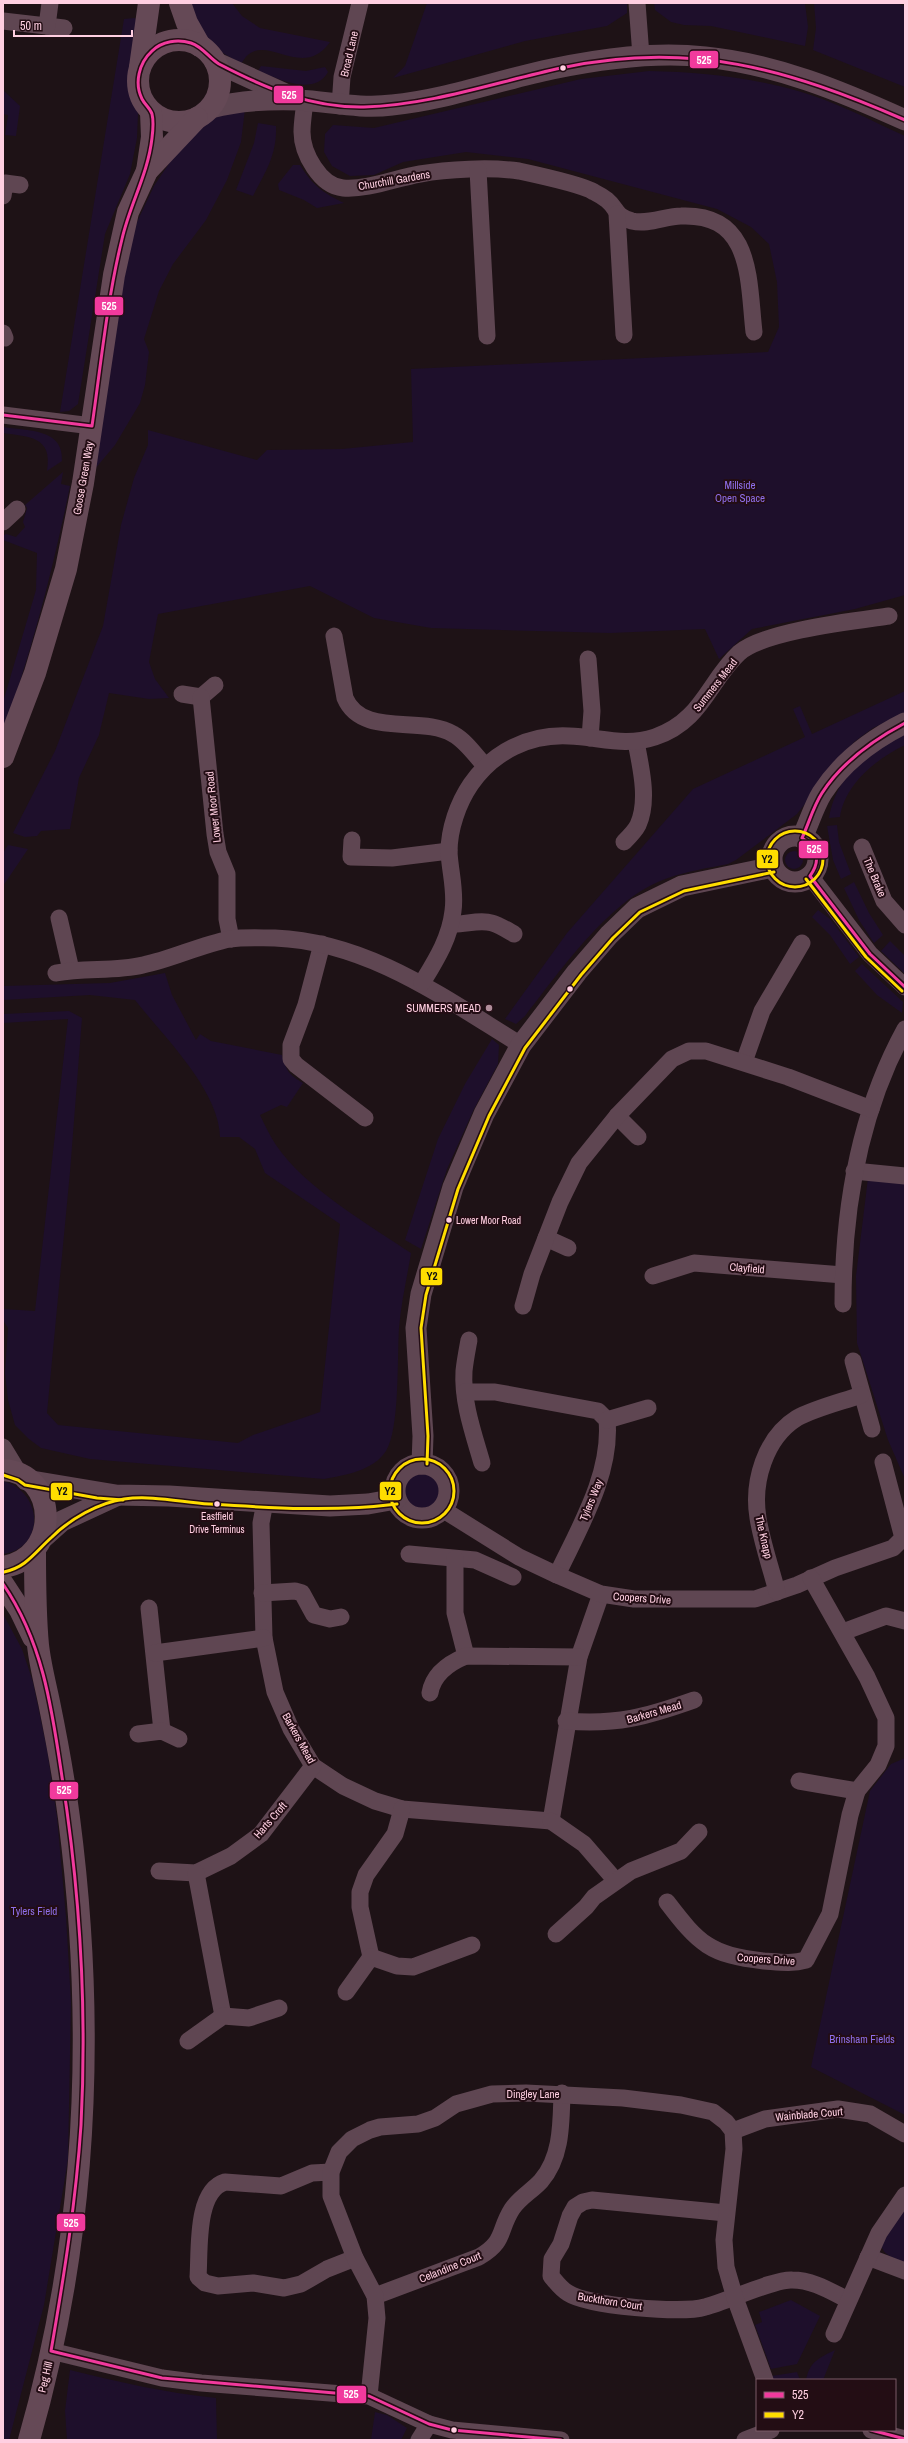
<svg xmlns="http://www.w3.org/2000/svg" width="908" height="2443" font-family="'Archivo Narrow',sans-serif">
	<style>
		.green { fill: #1e0f2b }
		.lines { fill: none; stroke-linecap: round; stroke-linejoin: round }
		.minor { stroke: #5f4652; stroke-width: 17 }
		.tertiary { stroke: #5f4652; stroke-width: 21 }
		.secondary { stroke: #654956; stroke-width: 22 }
		.bus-1-casing { stroke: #230d14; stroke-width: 6 }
		.bus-2-casing { stroke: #230d14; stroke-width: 6 }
		.bus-1 { stroke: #f13a9d; stroke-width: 3 }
		.bus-2 { stroke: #fd0; stroke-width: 3 }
		.bus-dot { fill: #ffcfe1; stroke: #230d14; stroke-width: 1.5 }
		.poi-dot { fill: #b08d9a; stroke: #230d14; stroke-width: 1.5 }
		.labels { text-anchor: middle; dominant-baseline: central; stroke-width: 4; stroke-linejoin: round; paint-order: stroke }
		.bus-label { font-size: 10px; fill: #ffcfe1; stroke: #230d14; text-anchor: start }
		.street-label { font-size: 11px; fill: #ffcfe1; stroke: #230d14 }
		.park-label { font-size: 11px; fill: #8e6ee9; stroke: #230d14 }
		.poi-label { font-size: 11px; fill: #ffcfe1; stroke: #230d14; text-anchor: end }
		.line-badge { stroke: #230d14; stroke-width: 1.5 }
		.badge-label { font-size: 11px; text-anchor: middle; font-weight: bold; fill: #fff }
		.pale-badge-label { font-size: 11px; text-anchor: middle; font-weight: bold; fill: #111 }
	</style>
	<rect width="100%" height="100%" fill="#1e1216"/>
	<g class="green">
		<path d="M186,3H232L242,16L260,28L330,42C304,79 271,38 249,54C246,56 243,61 241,64L203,41Z"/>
		<polygon points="427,3 627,3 627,13 607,26 525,41 393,78 405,66"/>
		<polygon points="654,3 805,3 808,27 805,46 711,26 684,25 671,22 655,10"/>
		<polygon points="814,3 895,3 905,6 905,87 813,50 816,28"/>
		<polygon points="135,18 144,27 134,67 131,92 138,113 137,138 130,174 105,234 78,404 69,411 60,412 124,19"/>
		<path d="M261,66L306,71L325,67L328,72C314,97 279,79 258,71Z"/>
		<path d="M649,71C700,72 748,77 798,91C834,101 870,120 905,136V595L855,609L752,629L719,659L705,629L610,633L431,628L374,618L310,586L158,614L149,662L155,679L169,698L149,699L109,693L99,735L79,778L70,829L41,831L37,836L25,837L13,833L55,751L103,626L121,525L134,478L148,445V430L257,460L267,450L342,449L413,442L411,369L768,352L779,327L777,282L769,244L751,227L717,209L528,159L466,152L403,162L374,175L350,176L332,166L324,152L325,134L333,125L374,128L581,79Z"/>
		<polygon points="3,90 20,106 16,136 5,135 8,115 3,114"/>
		<polygon points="245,109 241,142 227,180 206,220 173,264 159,291 144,339 149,352 145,385 140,403 115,445 94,470 121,282 137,222 154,186 174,156 202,125 214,116"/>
		<path d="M258,123L276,126C277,155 266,171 253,196L236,190L254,143Z"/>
		<path d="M293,165H300C313,186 322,192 344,203L317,208L304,200L279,190L278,184Z"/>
		<path d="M3,427C27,431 64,428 62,461L47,471C53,436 29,437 3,433Z"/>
		<path d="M63,472L61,484L70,486C53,569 32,651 3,732V702L36,590L37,553L3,540V536L6,534L16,537L25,527L23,522L27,508L25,505Z"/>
		<path d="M905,691V713L873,728L854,742L797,814L736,860L728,864C708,868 688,871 668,878C611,897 561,970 525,1016L516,1024L505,1019L567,933L693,789L805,737L793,709L800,706L812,734Z"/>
		<path d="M905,733V745C876,759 845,784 840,817L829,818C837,772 868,756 905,733Z"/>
		<polygon points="837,825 839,842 851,874 841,879 833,860 827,826"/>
		<polygon points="8,845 28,849 3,886 3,853"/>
		<circle cx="794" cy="860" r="9"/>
		<polygon points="854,882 869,913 883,935 874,943 859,920 844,888"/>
		<polygon points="818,910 830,919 859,957 850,964 830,935 812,917"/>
		<polygon points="890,941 905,956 905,974 881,951"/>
		<polygon points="862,964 903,1002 902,1013 877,995 855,971"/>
		<path d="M165,973L172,995L196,1040L200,1034L211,1041L282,1055C286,1070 289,1075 303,1083L287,1107L281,1105L260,1115C265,1125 270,1136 276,1145C304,1187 369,1225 411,1253C407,1278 401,1303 399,1328C397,1357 400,1429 386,1451C373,1471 345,1475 324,1479L90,1459L41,1448L29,1439L15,1425L8,1400L5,1373L8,1328L3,1320V1309L35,1311L68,1019L3,1023V1014L69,1011L82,1018L70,1172L47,1413L58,1425L238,1443L253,1435L320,1412L340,1224L265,1173L255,1149L239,1137H220C219,1090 164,1037 135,1000L90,995L3,1000V986L110,983Z"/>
		<polygon points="492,1039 499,1045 498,1064 474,1109 447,1169 421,1249 405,1240 438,1139 465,1084"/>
		<polygon points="868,1178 905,1182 905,1479 888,1440 857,1343 856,1276"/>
		<circle cx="422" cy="1491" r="17"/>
		<path d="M3,1481C43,1492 46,1548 3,1554Z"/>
		<polygon points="3,1614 22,1649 33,1682 47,1749 57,1817 66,1917 71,2002 68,2159 44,2305 9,2440 3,2440"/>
		<polygon points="905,1758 905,2115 811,2067 870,1791 891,1764"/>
		<path d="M905,2207V2263C895,2259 882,2255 881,2243Z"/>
		<polygon points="791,2300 820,2316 797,2364 771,2369 755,2325 762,2322 759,2312"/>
		<path d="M835,2350L823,2380H806C810,2361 819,2358 835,2350Z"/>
		<path d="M70,2370C119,2382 166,2393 216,2398L217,2440H67L65,2411Z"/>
		<polygon points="797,2372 800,2380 774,2380 772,2376"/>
		<polygon points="375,2412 387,2415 407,2428 401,2440 371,2440"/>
	</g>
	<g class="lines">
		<g class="minor">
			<polyline points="637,3 641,56"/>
			<polyline points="3,21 64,28"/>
			<polyline points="47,26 50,3"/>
			<path d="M305,101C304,111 302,122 302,132C302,153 320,186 343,188C368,190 396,178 420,174C447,169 492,167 519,171C533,174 583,185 594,192C598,194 603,197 607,200C618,209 614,216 632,221C648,225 666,216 681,216C753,213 748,280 754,332"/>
			<polyline points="340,106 342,77 360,3"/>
			<polyline points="478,170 487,336"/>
			<polyline points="3,196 5,183 20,185"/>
			<polyline points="617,214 624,335"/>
			<polyline points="3,333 5,338"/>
			<polyline points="3,415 92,426"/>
			<polyline points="3,522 17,509"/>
			<path d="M334,636L345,698C362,738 422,715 453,734C466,741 476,756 485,766"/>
			<polyline points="588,659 592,711 590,738"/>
			<polyline points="182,694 201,697 215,685"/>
			<polyline points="201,697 215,834 218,852 227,874 227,919 231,939"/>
			<polyline points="352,840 351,857 392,858 449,851"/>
			<path d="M624,842C629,837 635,831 638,825C649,801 641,768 636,742"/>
			<polyline points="862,847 884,901 905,925"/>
			<polyline points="810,876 870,954 905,987"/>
			<polyline points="59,918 71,970"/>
			<path d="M451,924C465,925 479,919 492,923C499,925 507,930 514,934"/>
			<polyline points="322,944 306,1005 291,1045 291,1059 296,1065 365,1118"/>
			<path d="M56,973C84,967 114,972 143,965C172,959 200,945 230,939C244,937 260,938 275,938C369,942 444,998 521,1045"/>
			<path d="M422,983C436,960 450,938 453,911C456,891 450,872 449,852C449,829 458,803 471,784C494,751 530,734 569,736C599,737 625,747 655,737C702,721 708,682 739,653C764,631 854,621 889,616"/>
			<polyline points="744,1062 762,1011 802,943"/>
			<polyline points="617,1116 638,1137"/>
			<polyline points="854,1171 905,1176"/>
			<polyline points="546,1238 568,1248"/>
			<polyline points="653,1276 694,1263 843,1275"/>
			<path d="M843,1304C843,1209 859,1113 905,1029"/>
			<polyline points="523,1306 532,1274 560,1202 579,1163 617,1116 672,1059 689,1051 706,1051 788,1077 871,1109"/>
			<path d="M469,1340C467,1351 465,1361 464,1371C462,1402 474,1435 482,1463"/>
			<polyline points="853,1361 872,1429"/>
			<path d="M465,1392H495L598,1411L607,1420C612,1474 579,1528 557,1575"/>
			<polyline points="607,1420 648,1408"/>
			<polyline points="3,1447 20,1475"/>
			<polyline points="265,1502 261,1523 264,1638 275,1692 291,1729 313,1766 343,1786 375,1801 402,1809 551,1821 579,1657 601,1594"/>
			<polyline points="442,1509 519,1557 557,1575 601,1594 634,1599 755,1599 797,1585 835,1568 893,1548 903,1538 883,1462"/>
			<polyline points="409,1554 475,1560 513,1577"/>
			<polyline points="455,1559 455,1613 466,1656"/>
			<path d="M777,1592C771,1568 762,1543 758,1518C752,1482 765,1438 797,1418C816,1408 841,1402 861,1395"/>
			<polyline points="262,1593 295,1591 302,1593 314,1615 330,1619 341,1617"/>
			<polyline points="149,1608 162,1731"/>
			<polyline points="843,1632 886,1616 905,1621"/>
			<polyline points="155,1653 264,1638"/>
			<path d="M430,1693C433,1674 449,1663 466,1656L579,1657"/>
			<path d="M566,1721C617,1725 646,1717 694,1700"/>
			<polyline points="138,1734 162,1731 179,1739"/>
			<polyline points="799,1781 857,1791"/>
			<polyline points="551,1821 584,1844 616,1881"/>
			<polyline points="159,1871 196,1873 231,1856 261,1834 313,1766"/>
			<polyline points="196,1873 223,2016"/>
			<path d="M667,1902C699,1944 710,1955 764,1961C779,1962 792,1964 806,1960L830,1914L850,1815L857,1791L878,1765L886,1746V1718L867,1677L811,1578"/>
			<polyline points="556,1934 586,1907 594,1897 631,1871 681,1851 699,1832"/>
			<polyline points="371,1957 360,1907 360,1892 366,1875 395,1834 402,1809"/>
			<polyline points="346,1992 371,1957 397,1966 413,1967 472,1945"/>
			<polyline points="188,2041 223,2016 249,2018 279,2008"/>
			<polyline points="733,2131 765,2119 838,2109 870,2114 905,2134"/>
			<path d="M331,2172L312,2173L281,2186L225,2182C195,2191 200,2251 198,2277L205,2283L218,2286L253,2283L284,2288L301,2284L327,2269L355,2258"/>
			<path d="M726,2213L592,2200L583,2202L575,2207L570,2216L561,2244L552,2259L551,2276C556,2282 561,2289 568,2293C588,2306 682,2314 705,2307C726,2302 774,2279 792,2280C813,2280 830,2291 848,2300"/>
			<polyline points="868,2257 905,2271"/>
			<path d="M375,2296L479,2257C506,2241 498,2231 512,2209C520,2197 532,2191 541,2181C562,2157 561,2123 562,2093"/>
			<polyline points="834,2334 879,2233 905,2195"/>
			<polyline points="51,2351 162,2378 201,2383 369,2396 429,2424 452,2430 561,2440"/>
			<polyline points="369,2396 377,2318 375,2296 355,2258 331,2196 331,2172 339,2152 352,2139 370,2130 380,2127 418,2124 435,2118 456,2104 492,2094 526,2093 623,2098 681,2105 713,2112 726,2122 733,2131 734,2149 724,2240 726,2267 735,2298 765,2380"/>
			<polyline points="871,2430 905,2439"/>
			<polyline points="419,2440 429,2424"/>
			<polyline points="745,2440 771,2430"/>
		</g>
		<g class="tertiary">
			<polyline points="215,62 292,97"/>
			<path d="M211,108C240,100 270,99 299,100C331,102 360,109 392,105C446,100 499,80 552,69C601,59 655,51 705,57C776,64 841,91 905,120"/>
			<circle cx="795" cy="859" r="23"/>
			<path d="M802,838C809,823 814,806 822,793C842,762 873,739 905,723"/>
			<polyline points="422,1464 423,1436 416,1328 421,1294 453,1187 484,1114 521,1045 577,972 609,935 637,908 682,886 773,867"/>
			<circle cx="422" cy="1491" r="27"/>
			<polyline points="26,1480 116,1495 169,1496 330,1506 368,1504 396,1499"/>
			<polyline points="43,1538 62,1521 116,1496"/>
		</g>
		<g class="secondary">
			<polyline points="180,3 187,23 200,46"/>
			<circle cx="179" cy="81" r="41"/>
			<polyline points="140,67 149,3"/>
			<polyline points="147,171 152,137 151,112"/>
			<polyline points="3,757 35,673 66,569 83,483 114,275 128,212 147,171 197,118"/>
			<path d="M3,1470C59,1473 61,1558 3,1567"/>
			<polyline points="3,1584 20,1610 33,1637"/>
			<path d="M29,2440C87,2238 96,2026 69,1818C64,1779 57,1741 49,1702C45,1683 40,1664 38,1645C35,1613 35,1581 35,1550"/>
		</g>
		<g class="bus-1-casing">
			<g id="bus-1">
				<path d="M3,415L92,426C101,364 107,300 122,239C130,204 148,174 152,138C153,130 154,122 152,114C150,108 145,105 142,99C134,83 139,63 152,51C162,41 178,39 191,43C203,47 209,58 219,64C265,88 311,108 364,107C432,105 496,82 561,68C690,40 788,69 905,120"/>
				<path d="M905,723C873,740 842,762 822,793C813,807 809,823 802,838C818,848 821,861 810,876L870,954L905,987"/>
				<path d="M3,1584C43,1642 52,1709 62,1777C80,1892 87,2009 81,2125C76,2201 64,2276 51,2351L162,2378L369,2396L429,2424L452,2430L561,2440"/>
				<polyline points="871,2430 905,2439"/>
			</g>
		</g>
		<g class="bus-2-casing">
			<g id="bus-2">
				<circle cx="795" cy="859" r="28"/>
				<polyline points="806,879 866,957 902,991"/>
				<circle cx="422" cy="1491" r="32"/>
				<polyline points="427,1464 428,1436 421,1328 426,1295 458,1189 489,1116 525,1048 581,975 613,938 640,912 684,891 774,872"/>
				<polyline points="3,1475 18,1480 25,1485 97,1498 123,1500"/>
				<path d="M4,1572C27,1567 35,1552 52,1537C70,1519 98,1503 124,1499C151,1495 181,1502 209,1504C272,1508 334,1512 397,1504"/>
			</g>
		</g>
		<use href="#bus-1" class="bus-1"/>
		<use href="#bus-2" class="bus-2"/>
	</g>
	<g class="bus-dot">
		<circle cx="563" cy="68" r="3.5"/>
		<circle cx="570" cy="989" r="3.5"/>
		<circle cx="449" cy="1220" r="3.5"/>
		<circle cx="217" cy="1504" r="3.5"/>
		<circle cx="454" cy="2430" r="3.5"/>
	</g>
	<circle class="poi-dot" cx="489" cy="1008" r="4"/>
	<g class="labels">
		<g class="bus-label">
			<text x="456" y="1220">Lower Moor Road</text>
			<text x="217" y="1516" text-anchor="middle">Eastfield<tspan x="217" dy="13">Drive Terminus</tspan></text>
		</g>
		<g class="street-label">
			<text transform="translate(349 54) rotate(-77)">Broad Lane</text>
			<text transform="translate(394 180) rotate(-10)">Churchill Gardens</text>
			<text transform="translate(83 478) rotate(-80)">Goose Green Way</text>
			<text transform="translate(715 685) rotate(-52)">Summers Mead</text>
			<text transform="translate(213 807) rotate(-96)">Lower Moor Road</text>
			<text transform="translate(875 877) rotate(67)">The Brake</text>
			<text transform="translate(747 1268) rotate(5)">Clayfield</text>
			<text transform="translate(591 1500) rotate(-68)">Tylers Way</text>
			<text transform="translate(764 1537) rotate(77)">The Knapp</text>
			<text transform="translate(642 1598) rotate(4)">Coopers Drive</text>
			<text transform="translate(654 1712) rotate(-16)">Barkers Mead</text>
			<text transform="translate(299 1738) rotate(61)">Barkers Mead</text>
			<text transform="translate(270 1820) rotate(-49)">Harts Croft</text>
			<text transform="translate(766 1959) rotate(4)">Coopers Drive</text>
			<text x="533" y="2094">Dingley Lane</text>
			<text transform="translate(809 2114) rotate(-5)">Wainblade Court</text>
			<text transform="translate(450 2267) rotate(-22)">Celandine Court</text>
			<text transform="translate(610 2301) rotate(9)">Buckthorn Court</text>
			<text transform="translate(45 2377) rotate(-77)">Peg Hill</text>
		</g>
		<g class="park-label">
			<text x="740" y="485">Millside<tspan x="740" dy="13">Open Space</tspan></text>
			<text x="34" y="1911">Tylers Field</text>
			<text x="862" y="2039">Brinsham Fields</text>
		</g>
		<g class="poi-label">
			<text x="481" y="1008">SUMMERS MEAD</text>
		</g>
	</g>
	<g class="line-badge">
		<rect x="689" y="50" width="30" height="19" rx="4" fill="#f13a9d"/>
		<rect x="273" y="85" width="31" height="19" rx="4" fill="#f13a9d"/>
		<rect x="94" y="296" width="30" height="20" rx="4" fill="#f13a9d"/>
		<rect x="798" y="840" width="31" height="19" rx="4" fill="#f13a9d"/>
		<rect x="756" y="849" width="23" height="20" rx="4" fill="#fd0"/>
		<rect x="420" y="1267" width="23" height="19" rx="4" fill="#fd0"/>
		<rect x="379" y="1481" width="23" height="20" rx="4" fill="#fd0"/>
		<rect x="50" y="1482" width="23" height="19" rx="4" fill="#fd0"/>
		<rect x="49" y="1781" width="30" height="19" rx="4" fill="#f13a9d"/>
		<rect x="56" y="2213" width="30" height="19" rx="4" fill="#f13a9d"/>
		<rect x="336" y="2385" width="31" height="19" rx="4" fill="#f13a9d"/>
	</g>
	<g class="badge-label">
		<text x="704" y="64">525</text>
		<text x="289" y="99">525</text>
		<text x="109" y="310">525</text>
		<text x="814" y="853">525</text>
		<text x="64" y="1794">525</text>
		<text x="71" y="2227">525</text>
		<text x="351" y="2398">525</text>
	</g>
	<g class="pale-badge-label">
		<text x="767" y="863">Y2</text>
		<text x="432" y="1280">Y2</text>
		<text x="390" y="1495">Y2</text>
		<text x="62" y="1495">Y2</text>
	</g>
	<rect width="908" height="2443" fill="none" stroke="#ffcfe1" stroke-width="8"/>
	<rect x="756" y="2379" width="140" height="52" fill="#230d14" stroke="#7b5b66"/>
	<rect x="764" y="2392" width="20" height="6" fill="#f13a9d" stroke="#7b5b66"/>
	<text x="792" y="2399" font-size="12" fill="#ffcfe1">525</text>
	<rect x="764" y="2412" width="20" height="6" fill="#ffdd00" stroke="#7b5b66"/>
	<text x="792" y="2419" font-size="12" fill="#ffcfe1">Y2</text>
	<path d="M14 30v6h118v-6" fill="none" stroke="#ffcfe1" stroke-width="2"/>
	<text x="20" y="30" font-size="12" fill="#ffcfe1" stroke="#230d14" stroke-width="3" paint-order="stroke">50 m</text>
</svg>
